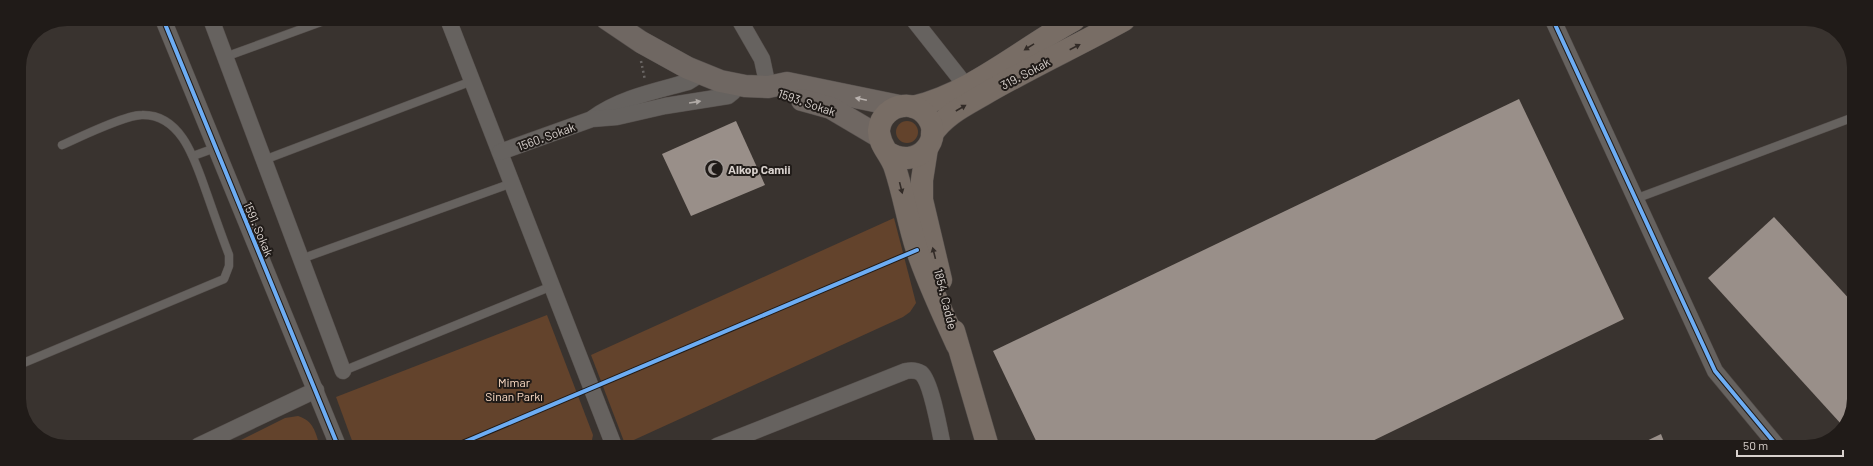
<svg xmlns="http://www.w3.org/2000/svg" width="1873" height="466" font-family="Barlow,sans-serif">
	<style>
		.green { fill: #63432c }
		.building { fill: #998f89 }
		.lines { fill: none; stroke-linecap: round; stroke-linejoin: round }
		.service-casing { stroke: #554f4c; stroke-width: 9 }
		.minor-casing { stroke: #554f4c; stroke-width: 17 }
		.secondary-casing { stroke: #554f4c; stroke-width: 23 }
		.primary-casing { stroke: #554f4c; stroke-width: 23 }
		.path { stroke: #6a6664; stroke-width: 2.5; stroke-dasharray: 2 3; stroke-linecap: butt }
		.service { stroke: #66625f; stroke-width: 8 }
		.minor { stroke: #66625f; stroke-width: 16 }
		.secondary { stroke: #6f6762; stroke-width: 22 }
		.primary { stroke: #786d65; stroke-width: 22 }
		.cycleway-casing { stroke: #201b18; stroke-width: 6 }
		.cycleway { stroke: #6dadf4; stroke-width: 4 }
		.oneway { fill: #322b27 }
		.oneway2 { fill: #b9b2ae }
		.oneway3 { fill: #b1aba7 }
		.labels { text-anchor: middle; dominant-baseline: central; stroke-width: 4; stroke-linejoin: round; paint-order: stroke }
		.street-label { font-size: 12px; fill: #d9d2ce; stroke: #201b18 }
		.poi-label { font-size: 12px; font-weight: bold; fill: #d9d2ce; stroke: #201b18; text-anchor: start }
		.park-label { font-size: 12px; fill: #fcdcc6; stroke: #201b18 }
	</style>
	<rect width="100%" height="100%" fill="#39332f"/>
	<g class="green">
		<circle cx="907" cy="132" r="11"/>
		<polygon points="894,218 916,303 910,312 903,317 625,444 591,355"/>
		<polygon points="547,315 593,435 591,445 354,446 336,397"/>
		<path d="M298,416C314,421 315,432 320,446H229L285,418Z"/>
	</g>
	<g class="building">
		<polygon points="1519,99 1624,319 1360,447 1039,447 993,351"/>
		<polygon points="736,121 765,185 691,216 662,154"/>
		<polygon points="1774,217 1853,303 1853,408 1842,425 1708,278"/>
		<polygon points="1661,434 1666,447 1634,447"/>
	</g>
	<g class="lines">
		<g class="service-casing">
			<g id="service">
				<polyline points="225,57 329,19"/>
				<polyline points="193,156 215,148"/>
				<polyline points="264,160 472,81"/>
				<polyline points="1635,199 1854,117"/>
				<polyline points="301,259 512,183"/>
				<path d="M21,364L224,279L229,266V255C221,234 214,214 207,194C196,164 183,114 142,115C125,115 80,137 62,145"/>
				<polyline points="343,371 552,286"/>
			</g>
		</g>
		<g class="minor-casing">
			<g id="minor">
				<polyline points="163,19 338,446"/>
				<polyline points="211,19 343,371"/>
				<polyline points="448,19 614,446"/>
				<polyline points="739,19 762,59 768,87"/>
				<polyline points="913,19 966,86"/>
				<polyline points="1553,20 1715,371 1778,447"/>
				<path d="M593,118C620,98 656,91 688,82L696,77L698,72"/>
				<polyline points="500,152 592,119 617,117 665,106 728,96 733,92 737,85"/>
				<polyline points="198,446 316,390"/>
				<path d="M717,446L906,371C911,370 916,370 921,373C931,381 940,432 943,447"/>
			</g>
		</g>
		<g class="secondary-casing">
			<g id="secondary">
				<polyline points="607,19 641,42 688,68 720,81 745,86 768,87 787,83 899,106"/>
				<polyline points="802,100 831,108 880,137"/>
			</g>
		</g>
		<g class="primary-casing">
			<g id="primary">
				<path d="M913,107C972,93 1021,49 1074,20"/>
				<path d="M932,134C945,115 964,106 983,95C1029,68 1077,46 1124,20"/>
				<polyline points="927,148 922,180 922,200 941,280"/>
				<path d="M887,152C917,172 947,138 925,114C919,108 911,105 903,106C891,107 880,117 879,130C878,144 891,155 895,168C904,195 908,223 917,250C928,283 943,314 957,345"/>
				<polyline points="954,331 988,447"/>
			</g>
		</g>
		<polyline class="path" points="641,61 645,80"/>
		<use href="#service" class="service"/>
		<use href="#minor" class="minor"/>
		<use href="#secondary" class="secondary"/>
		<use href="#primary" class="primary"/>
		<g class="cycleway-casing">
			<g id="cycleway">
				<polyline points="163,19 338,446"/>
				<polyline points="1553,20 1715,371 1778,447"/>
				<polyline points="455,446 917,250"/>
			</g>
		</g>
		<use href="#cycleway" class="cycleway"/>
	</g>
	<defs><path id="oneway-solid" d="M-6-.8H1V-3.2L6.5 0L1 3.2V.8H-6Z"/></defs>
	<g class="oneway">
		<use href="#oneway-solid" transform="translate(1029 47) rotate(148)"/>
		<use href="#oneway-solid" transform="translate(1075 47) rotate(-27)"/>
		<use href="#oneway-solid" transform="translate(961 108) rotate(-30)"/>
		<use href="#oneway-solid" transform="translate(901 188) rotate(76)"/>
		<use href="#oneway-solid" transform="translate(934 253) rotate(-104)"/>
	</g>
	<use class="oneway2" href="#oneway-solid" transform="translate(861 99) rotate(-168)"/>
	<use class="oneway3" href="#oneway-solid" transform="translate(695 102) rotate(-9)"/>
	<defs>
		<g id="mosque-ring" transform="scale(1)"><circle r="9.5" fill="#201b18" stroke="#a19a96" stroke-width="1.5"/><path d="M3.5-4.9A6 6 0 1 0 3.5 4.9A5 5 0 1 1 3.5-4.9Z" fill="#a19a96"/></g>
	</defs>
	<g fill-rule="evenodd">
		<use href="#mosque-ring" x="714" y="169"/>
	</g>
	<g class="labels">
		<g class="street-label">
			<text transform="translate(1025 73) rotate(-28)">319. Sokak</text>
			<text transform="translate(807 102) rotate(19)">1593. Sokak</text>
			<text transform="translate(546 136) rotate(-20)">1560. Sokak</text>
			<text transform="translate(259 229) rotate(67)">1591. Sokak</text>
			<text transform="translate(946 299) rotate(76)">1854. Cadde</text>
		</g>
		<g class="poi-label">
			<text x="728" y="169">Alkop Camii</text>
		</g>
		<g class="park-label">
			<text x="514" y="382">Mimar<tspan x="514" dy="14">Sinan Parkı</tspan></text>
		</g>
	</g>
	<path d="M0 0H1873V466H0ZM67 26H1806A41 41 0 0 1 1847 67V399A41 41 0 0 1 1806 440H67A41 41 0 0 1 26 399V67A41 41 0 0 1 67 26Z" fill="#201b18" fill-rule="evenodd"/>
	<path d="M1737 450v6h106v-6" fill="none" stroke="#d9d2ce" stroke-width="2"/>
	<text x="1743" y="450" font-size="12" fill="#d9d2ce" stroke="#201b18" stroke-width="3" paint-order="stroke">50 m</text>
</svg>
